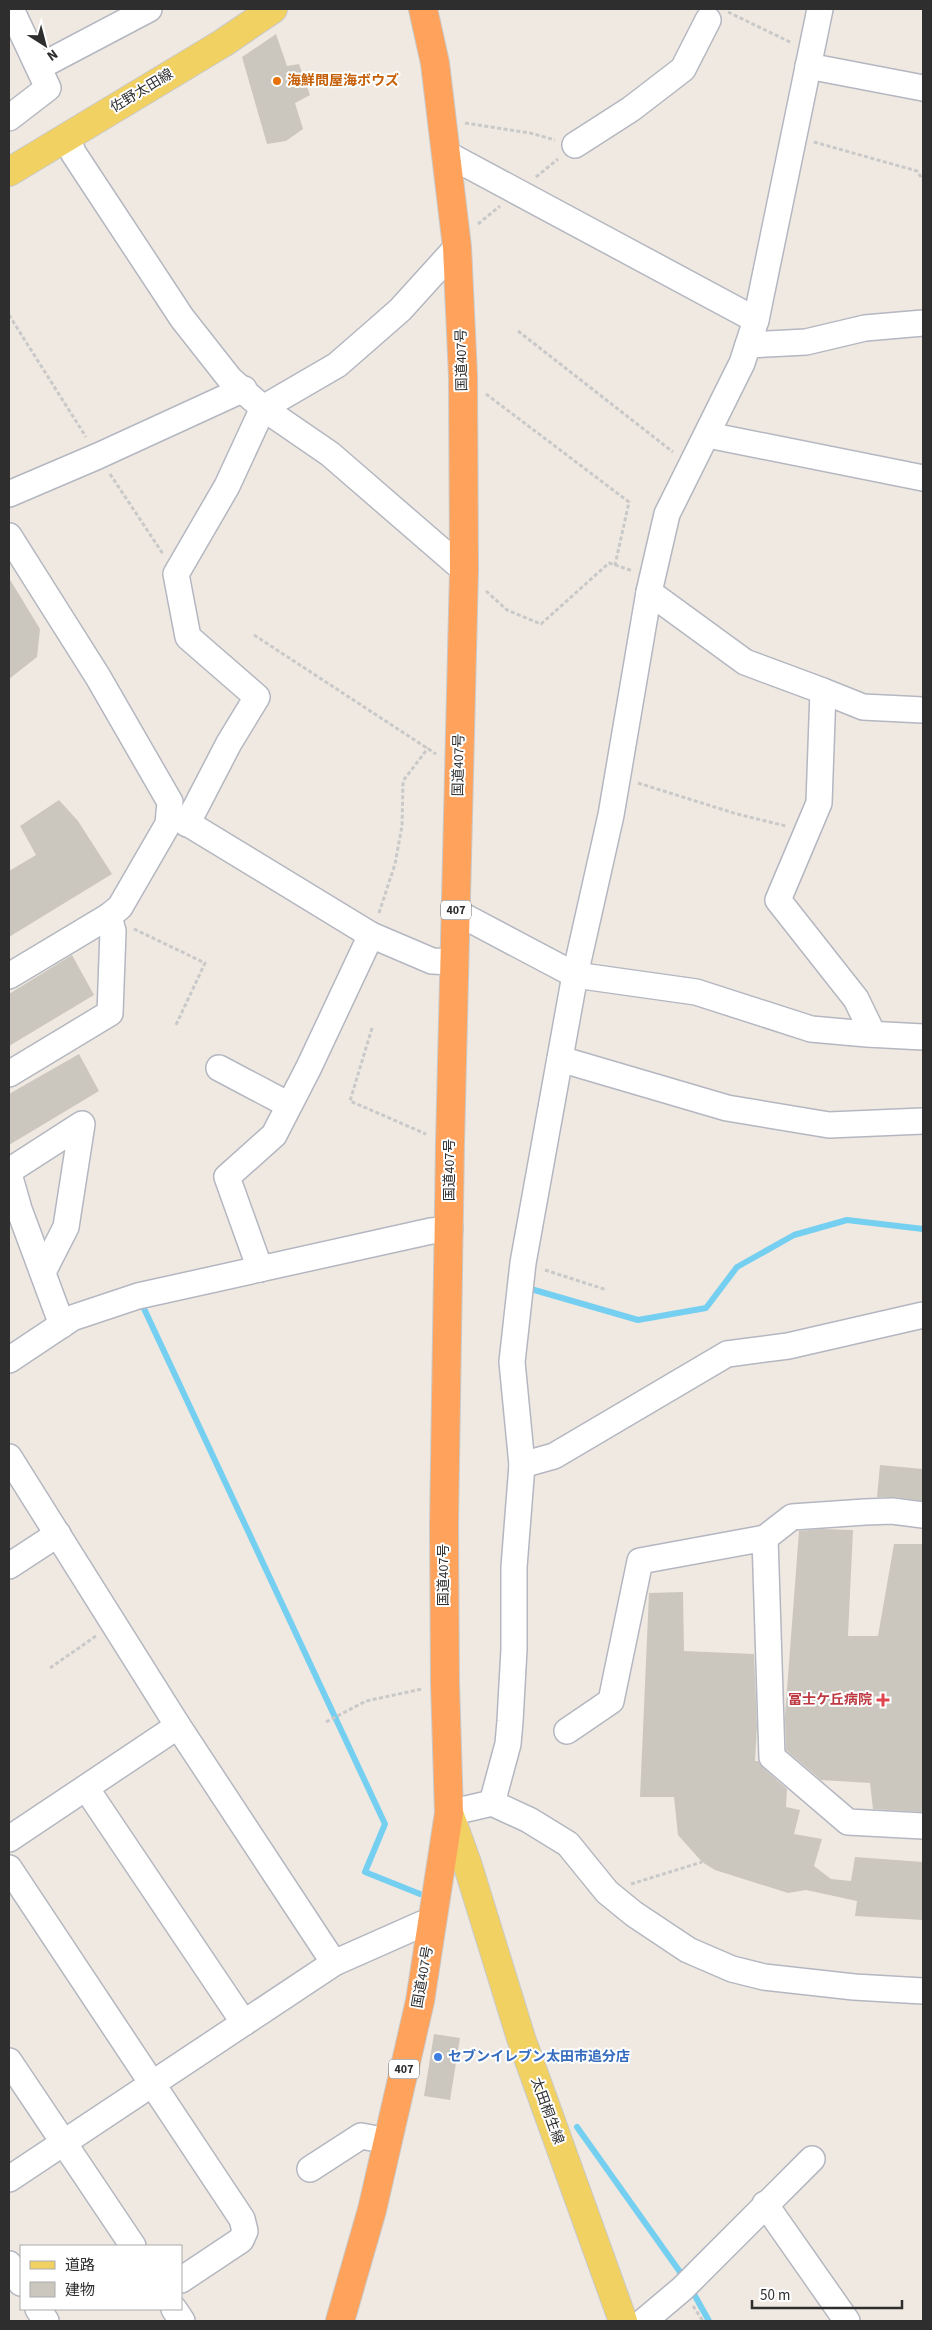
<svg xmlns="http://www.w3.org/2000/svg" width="932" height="2330" font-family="'Source Sans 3','Noto Sans JP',sans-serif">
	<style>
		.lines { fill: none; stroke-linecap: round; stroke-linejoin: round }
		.stream { stroke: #75cff0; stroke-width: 6 }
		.building { fill: #cbc7bf }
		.minor-casing { stroke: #b4b7c1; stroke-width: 28 }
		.major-casing { stroke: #c9c9c9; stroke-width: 30 }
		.highway-casing { stroke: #c9c9c9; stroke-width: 30 }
		.path { stroke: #c9c9c9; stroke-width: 3; stroke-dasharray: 4 2.5; stroke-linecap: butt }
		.minor { stroke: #fff; stroke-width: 25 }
		.major { stroke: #f2d163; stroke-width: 28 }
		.highway { stroke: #ffa35c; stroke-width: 28 }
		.food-dot { fill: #e8710a; stroke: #fff; stroke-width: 2 }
		.health-dot { fill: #e0444e; stroke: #fff; stroke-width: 2 }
		.shop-dot { fill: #3f7fe0; stroke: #fff; stroke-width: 2 }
		.labels { text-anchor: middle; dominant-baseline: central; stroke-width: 4; stroke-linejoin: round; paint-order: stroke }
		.shield { fill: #fff; stroke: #6d6d6d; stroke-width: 1 }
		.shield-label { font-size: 12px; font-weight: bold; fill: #2e2e2e }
		.food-label { font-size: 14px; font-weight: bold; fill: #c56008; stroke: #fff; text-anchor: start }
		.street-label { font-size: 14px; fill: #2e2e2e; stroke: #fff }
		.health-label { font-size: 14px; font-weight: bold; fill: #be3a42; stroke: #fff; text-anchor: end }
		.shop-label { font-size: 14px; font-weight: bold; fill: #366cbe; stroke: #fff; text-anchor: start }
	</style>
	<rect width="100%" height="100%" fill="#efe9e1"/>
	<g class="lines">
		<g class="stream">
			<polyline points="524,1287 638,1320 706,1308 737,1267 794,1235 847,1220 923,1229"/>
			<polyline points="140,1300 385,1824 365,1872 420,1894"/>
			<polyline points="577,2127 685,2279"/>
			<polyline points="690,2287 709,2321"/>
		</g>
	</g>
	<g class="building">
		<polygon points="276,34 287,66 299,64 310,95 295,103 303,129 286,141 267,144 242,57"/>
		<polygon points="9,578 40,629 37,657 9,679"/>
		<polygon points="59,800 78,821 112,874 9,937 9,871 36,855 20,826"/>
		<polygon points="72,955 94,995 9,1046 9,994"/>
		<polygon points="79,1054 99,1091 9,1145 9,1094"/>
		<polygon points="880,1465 923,1469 923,1501 894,1497 877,1497"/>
		<polygon points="821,1529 853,1530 848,1636 878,1636 894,1544 923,1544 923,1812 873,1809 870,1783 821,1780 786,1750 785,1716 799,1531"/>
		<polygon points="683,1592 684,1651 754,1654 757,1726 755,1761 758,1761 763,1768 787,1789 786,1807 800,1810 794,1834 822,1839 814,1866 831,1879 851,1881 855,1857 923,1862 923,1920 855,1916 857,1901 806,1890 788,1893 715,1870 702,1862 678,1835 674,1797 640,1797 649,1593"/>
		<polygon points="434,2034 460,2038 450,2100 424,2096"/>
	</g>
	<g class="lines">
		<g class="minor-casing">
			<g id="minor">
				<polyline points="808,66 923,88"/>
				<polyline points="39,67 149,9"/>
				<polyline points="9,118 48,88 11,9"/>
				<polyline points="66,137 74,154 182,318 230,379 263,408 330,454 464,570"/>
				<polyline points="575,145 631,109 683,69 708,20"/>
				<polyline points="447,154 756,320"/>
				<polyline points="748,345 806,342 865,328 923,323"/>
				<polyline points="708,435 923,478"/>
				<polyline points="9,494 98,456 244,389"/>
				<polyline points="9,536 98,677 170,802 168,824 120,907 109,916 9,976"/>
				<polyline points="649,592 745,662 823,691 819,803 778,900 856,999 873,1034"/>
				<polyline points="823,691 863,707 923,710"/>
				<polyline points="174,815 371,935 432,961 455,962"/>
				<polyline points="187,824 229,743 257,697 188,637 176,574 227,486 263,408 337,365 400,310 457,247"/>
				<polyline points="456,912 575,975 696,992 811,1029 867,1034 923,1037"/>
				<polyline points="560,1059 727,1108 829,1125 923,1121"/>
				<polyline points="219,1068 289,1105"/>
				<polyline points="9,1074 110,1013 113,931 109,916"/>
				<polyline points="9,1171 82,1124 66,1227 43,1272"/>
				<polyline points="9,1174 19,1209 62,1325"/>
				<polyline points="260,1269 227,1177 274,1135 309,1067 371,935"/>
				<polyline points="9,1360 72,1318 138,1296 431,1231 450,1229"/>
				<polyline points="9,1457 178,1726 334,1963"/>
				<polyline points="522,1465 554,1456 727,1354 788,1346 923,1315"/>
				<polyline points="765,1538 792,1517 865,1512 892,1511 923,1515"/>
				<polyline points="9,1566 58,1534"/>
				<polyline points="567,1731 611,1701 640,1561 765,1538 772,1757 848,1822 923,1826"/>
				<polyline points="86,1788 244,2023"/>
				<polyline points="492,1803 529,1820 568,1844 607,1892 634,1914 688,1950 732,1969 764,1977 854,1987 923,1991"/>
				<polyline points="449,1813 492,1803 508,1744 510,1721 514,1649 514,1567 522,1465 512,1362 523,1263 575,975 611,815 649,592 667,514 742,363 756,320 820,9"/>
				<polyline points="9,1839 178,1726"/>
				<polyline points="9,1868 242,2219 245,2231 241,2240 181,2280"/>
				<polyline points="9,2061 133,2246"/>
				<polyline points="310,2169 361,2136 388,2141"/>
				<polyline points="9,2179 334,1963 422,1924 432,1927"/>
				<polyline points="765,2204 847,2321"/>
				<polyline points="9,2264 21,2283"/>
				<polyline points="38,2309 46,2321"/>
				<polyline points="174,2309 182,2321"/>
				<polyline points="644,2321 682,2289 812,2159"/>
			</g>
		</g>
		<g class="major-casing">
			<g id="major">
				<polyline points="9,172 223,43 273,9"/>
				<polyline points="449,1813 467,1863 521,2038 623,2321"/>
			</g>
		</g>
		<g class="highway-casing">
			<polyline id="highway" points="340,2321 372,2210 420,2001 449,1813 445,1683 444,1526 450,1144 464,570 463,376 457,247 435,63 423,9"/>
		</g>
		<g class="path">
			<polyline points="728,12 792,43"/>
			<polyline points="465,123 530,133 555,140"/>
			<polyline points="814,142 917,171 923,180"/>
			<polyline points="536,177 558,159"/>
			<polyline points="478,224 500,206"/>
			<polyline points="9,315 86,437"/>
			<polyline points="518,331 673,452"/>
			<polyline points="486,394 629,502 615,565"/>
			<polyline points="110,474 163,554"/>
			<polyline points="486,591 507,610 541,624 609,563 633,571"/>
			<polyline points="254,635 436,754"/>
			<polyline points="638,783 737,814 786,826"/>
			<polyline points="379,913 395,864 402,826 403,781 428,748"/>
			<polyline points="134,929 205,963 175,1027"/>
			<polyline points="372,1028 350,1101 426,1134"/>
			<polyline points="545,1270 607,1290"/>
			<polyline points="50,1668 96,1636"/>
			<polyline points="326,1722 366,1701 422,1689"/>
			<polyline points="631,1884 702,1862"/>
			<polyline points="693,2306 703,2321"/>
		</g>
		<use href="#minor" class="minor"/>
		<use href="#major" class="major"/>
		<use href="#highway" class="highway"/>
	</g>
	<circle class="food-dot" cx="277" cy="81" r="5"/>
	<path class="health-dot" d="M880.5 1692.5h5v5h5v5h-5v5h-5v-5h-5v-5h5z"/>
	<circle class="shop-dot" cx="438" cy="2057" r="5"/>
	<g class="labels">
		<g class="shield">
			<rect x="441" y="900.5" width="30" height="19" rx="4"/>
			<rect x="389" y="2059.5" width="30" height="19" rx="4"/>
		</g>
		<g class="shield-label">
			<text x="456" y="910">407</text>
			<text x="404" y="2069">407</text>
		</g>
		<g class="food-label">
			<text x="287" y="81">海鮮問屋海ボウズ</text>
		</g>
		<g class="street-label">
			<text transform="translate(142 91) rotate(-31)">佐野太田線</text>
			<text transform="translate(462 360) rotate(-91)">国道407号</text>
			<text transform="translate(459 765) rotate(-89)">国道407号</text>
			<text transform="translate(450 1170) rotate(-90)">国道407号</text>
			<text transform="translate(444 1575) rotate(-90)">国道407号</text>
			<text transform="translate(423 1977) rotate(-80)">国道407号</text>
			<text transform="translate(547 2111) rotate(70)">太田桐生線</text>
		</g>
		<g class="health-label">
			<text x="872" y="1700">冨士ケ丘病院</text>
		</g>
		<g class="shop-label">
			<text x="448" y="2057">セブンイレブン太田市追分店</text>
		</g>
	</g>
	<rect width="932" height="2330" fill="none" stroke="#2e2e2e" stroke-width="20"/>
	<rect x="20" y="2245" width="162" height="65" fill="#ffffff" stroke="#ababab"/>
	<rect x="30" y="2261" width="25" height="8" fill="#f2d163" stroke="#ababab"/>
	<text x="65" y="2270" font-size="15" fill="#2e2e2e">道路</text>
	<rect x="30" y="2282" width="25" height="15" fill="#cbc7bf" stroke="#ababab"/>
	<text x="65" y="2295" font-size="15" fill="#2e2e2e">建物</text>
	<g transform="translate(45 45) rotate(144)" stroke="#ffffff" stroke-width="4" paint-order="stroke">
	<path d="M0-4L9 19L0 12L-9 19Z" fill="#2e2e2e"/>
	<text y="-8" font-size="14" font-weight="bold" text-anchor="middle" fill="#2e2e2e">N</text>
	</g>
	<path d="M752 2300v8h150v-8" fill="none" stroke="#2e2e2e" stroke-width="2.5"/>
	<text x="760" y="2300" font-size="15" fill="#2e2e2e" stroke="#ffffff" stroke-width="4" paint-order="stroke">50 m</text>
</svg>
